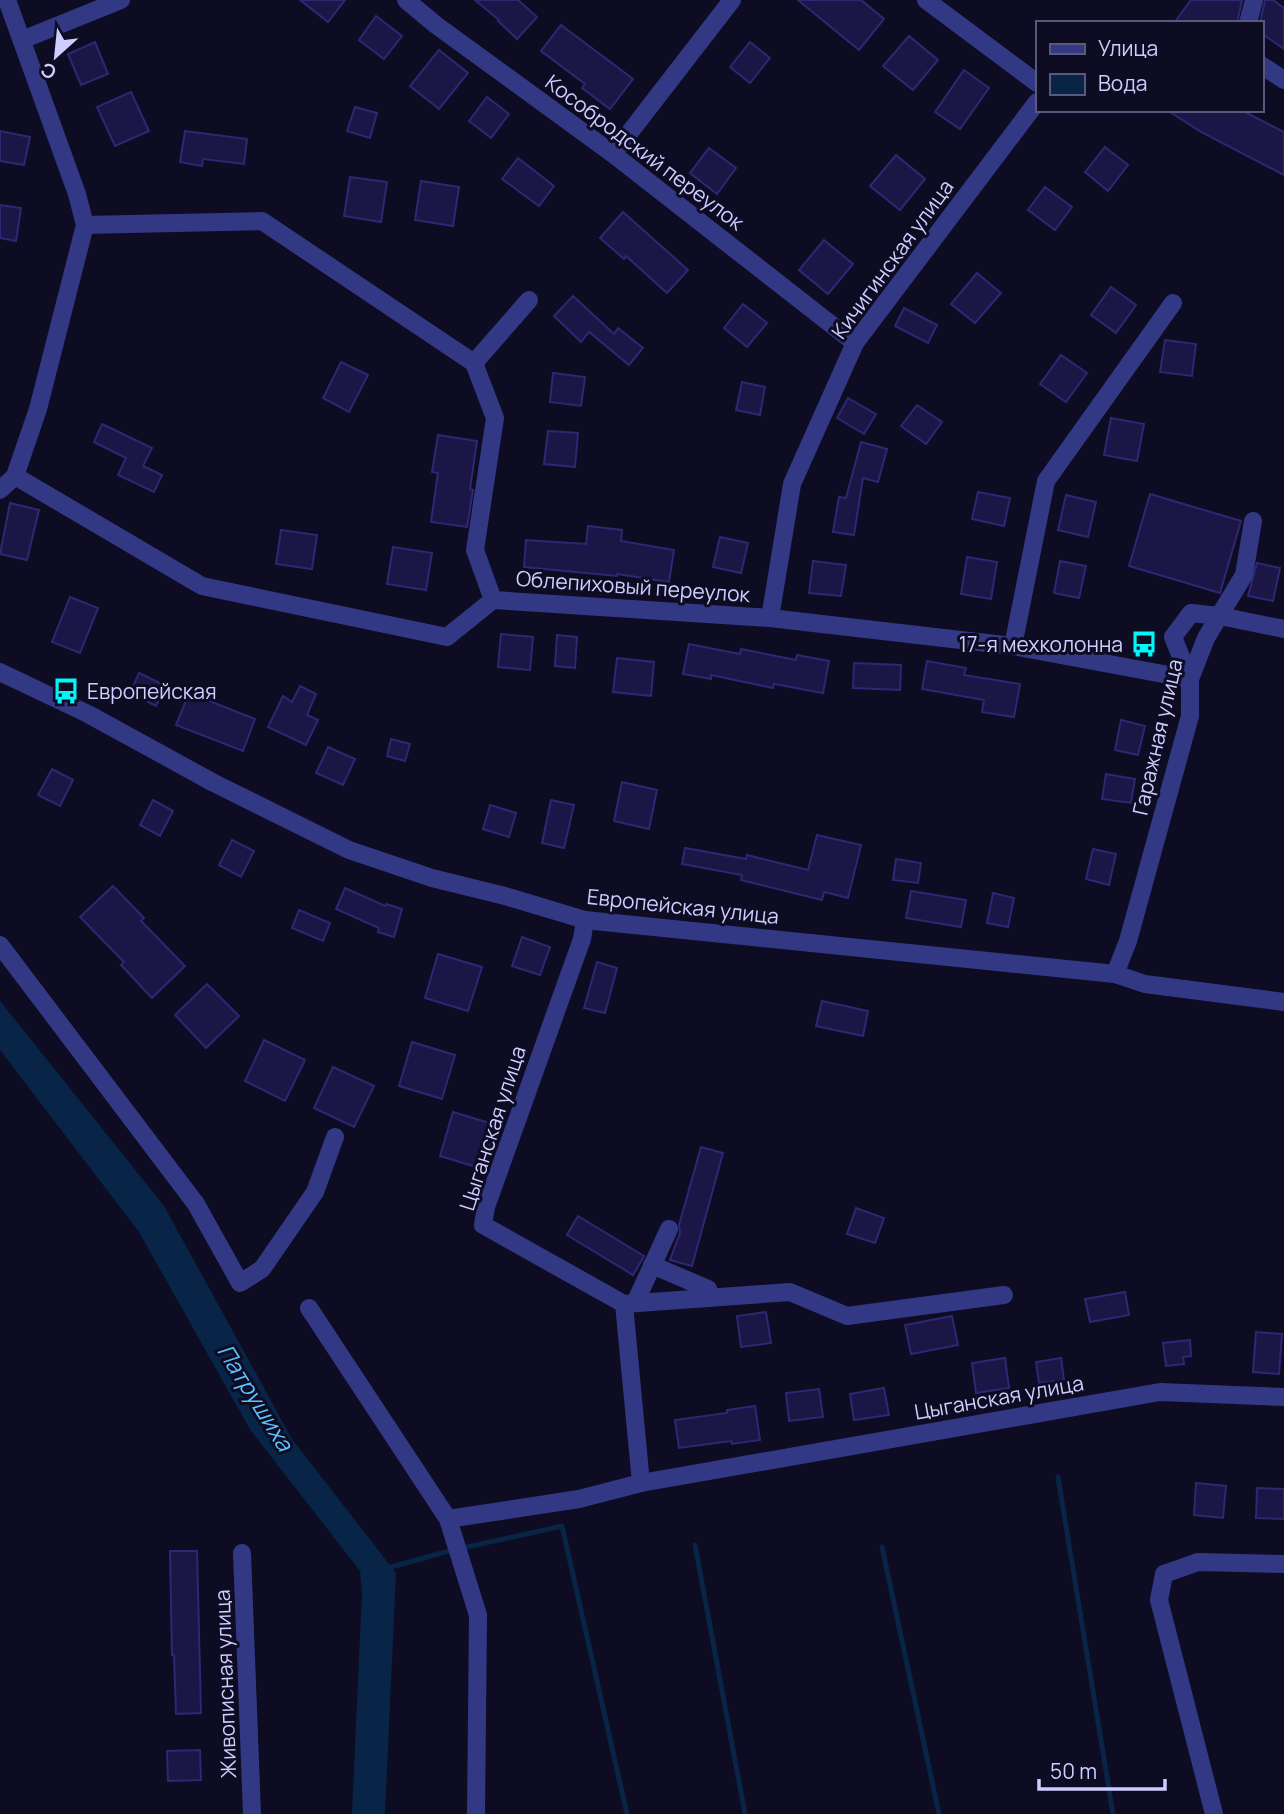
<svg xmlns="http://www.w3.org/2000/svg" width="1284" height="1814" font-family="Manrope,sans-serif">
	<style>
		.water { fill: #082446 }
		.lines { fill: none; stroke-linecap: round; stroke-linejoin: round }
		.stream { stroke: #082446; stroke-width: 5 }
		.building { fill: #1b1645; stroke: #2e2773; stroke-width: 2 }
		.minor { stroke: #333885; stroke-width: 18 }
		.labels { text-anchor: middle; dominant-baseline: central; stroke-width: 6; stroke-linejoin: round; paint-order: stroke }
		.street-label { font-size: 21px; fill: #cecdff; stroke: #0d0c23 }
		.poi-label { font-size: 21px; fill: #cecdff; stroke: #0d0c23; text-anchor: end }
		.water-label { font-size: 23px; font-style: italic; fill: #5bc3ff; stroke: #0d0c23 }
	</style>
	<rect width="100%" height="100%" fill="#0d0c23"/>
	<polygon class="water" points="0,1001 164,1206 292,1439 396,1573 385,1814 352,1814 362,1593 360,1571 251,1431 139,1232 0,1050"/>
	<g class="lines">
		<g class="stream">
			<polyline points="1058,1477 1113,1814"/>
			<polyline points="695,1545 745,1814"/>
			<polyline points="882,1547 939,1814"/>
			<polyline points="384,1569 449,1551 562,1526 627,1814"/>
		</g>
	</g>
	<g class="building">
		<polygon points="300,0 345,0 328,22"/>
		<polygon points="475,0 518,0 537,17 517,39 498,21 499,20"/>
		<polygon points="798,0 861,0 884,19 859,50"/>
		<polygon points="1191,0 1242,0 1237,23 1174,23"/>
		<polygon points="1265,0 1273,0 1284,8 1284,49 1261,33 1260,23"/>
		<polygon points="376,16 402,36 384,59 359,40"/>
		<polygon points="561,25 633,79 610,109 582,88 585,84 541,51"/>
		<polygon points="909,36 938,60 913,90 883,66"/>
		<polygon points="95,42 108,74 81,85 68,54"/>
		<polygon points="750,42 770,58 750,83 730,67"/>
		<polygon points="439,50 468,73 439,109 410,86"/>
		<polygon points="964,70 989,88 960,129 935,112"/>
		<polygon points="131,92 149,131 115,146 97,107"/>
		<polygon points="487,97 509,114 491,138 469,121"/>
		<polygon points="355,107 377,113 370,138 347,131"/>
		<polygon points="1167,110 1241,110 1284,132 1284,175 1201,132"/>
		<polygon points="0,131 30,137 24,165 0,161"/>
		<polygon points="185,131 247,139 244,164 203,159 202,166 180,162"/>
		<polygon points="1105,147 1128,165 1108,191 1085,172"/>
		<polygon points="709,148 736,168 717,194 690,173"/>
		<polygon points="896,155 925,179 900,210 870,186"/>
		<polygon points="518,158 554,186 539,206 502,179"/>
		<polygon points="350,177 387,182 381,222 344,216"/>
		<polygon points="421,181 459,187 453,226 415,220"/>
		<polygon points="1045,187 1072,207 1055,230 1028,210"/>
		<polygon points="0,205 21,208 16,241 0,238"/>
		<polygon points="623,212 688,270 667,293 626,256 624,259 600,238"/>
		<polygon points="824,240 853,264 828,294 799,270"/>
		<polygon points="977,273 1001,293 975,323 951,304"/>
		<polygon points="1111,287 1136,305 1116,333 1091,315"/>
		<polygon points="573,296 614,334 618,328 643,348 629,365 589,332 581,342 554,316"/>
		<polygon points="743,304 767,323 747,347 724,328"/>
		<polygon points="904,308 937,325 928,343 895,326"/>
		<polygon points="1165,340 1196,344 1192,376 1160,372"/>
		<polygon points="1061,355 1087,373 1066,402 1040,384"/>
		<polygon points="341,362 368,375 349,412 323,398"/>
		<polygon points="553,373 585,377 581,406 550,402"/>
		<polygon points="742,382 765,387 760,415 736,410"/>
		<polygon points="848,398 876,414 864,434 837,418"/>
		<polygon points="917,405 942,422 926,444 901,426"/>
		<polygon points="1111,418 1144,424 1137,461 1104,455"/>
		<polygon points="102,424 152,448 143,466 162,475 154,492 118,475 126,458 94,442"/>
		<polygon points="548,431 578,433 575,467 544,464"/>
		<polygon points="438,435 477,441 470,489 473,490 467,527 431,522 438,473 432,472"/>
		<polygon points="861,442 887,449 878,482 863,478 854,535 833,532 839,497 846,498"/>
		<polygon points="978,492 1010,498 1004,526 972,519"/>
		<polygon points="1150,494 1241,521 1220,593 1129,566"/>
		<polygon points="1066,495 1096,502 1088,537 1058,530"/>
		<polygon points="10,503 39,510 27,560 0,554"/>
		<polygon points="588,526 622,530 621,541 674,550 669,582 617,574 617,576 524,567 526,540 586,544"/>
		<polygon points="281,530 317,535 312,569 276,564"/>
		<polygon points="720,537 748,543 741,573 713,567"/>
		<polygon points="393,547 432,553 426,590 387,584"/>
		<polygon points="967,557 997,562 991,599 961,594"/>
		<polygon points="813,561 846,565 841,596 809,593"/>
		<polygon points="1060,561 1086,566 1079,598 1054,593"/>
		<polygon points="1257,563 1280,568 1273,601 1248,596"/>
		<polygon points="70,597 98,608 80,653 52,642"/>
		<polygon points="501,634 533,637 530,670 498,667"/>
		<polygon points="557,635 577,637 575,668 555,666"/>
		<polygon points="689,644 740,654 741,649 796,660 797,655 829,661 823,693 774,684 773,688 711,675 711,679 683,674"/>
		<polygon points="617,658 654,662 651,696 613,692"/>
		<polygon points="927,661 966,668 964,675 1020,684 1014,717 982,712 984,700 922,689"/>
		<polygon points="854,663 901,665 900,690 853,688"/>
		<polygon points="139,673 166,686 156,706 130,693"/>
		<polygon points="300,686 316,694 307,715 318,720 306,745 268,727 283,696 292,702"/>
		<polygon points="189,693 255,719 243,751 176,725"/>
		<polygon points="1121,720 1145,726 1138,755 1115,750"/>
		<polygon points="391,739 410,744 405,761 387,756"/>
		<polygon points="328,747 355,759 343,785 316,773"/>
		<polygon points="52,769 73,780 60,806 38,795"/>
		<polygon points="1106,774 1135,779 1131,803 1102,799"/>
		<polygon points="622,782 657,790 649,829 614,821"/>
		<polygon points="153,800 173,811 160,836 140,825"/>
		<polygon points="551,800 574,805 564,848 542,843"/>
		<polygon points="490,805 516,813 509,837 483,829"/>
		<polygon points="817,835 861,845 848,898 824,892 822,900 741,880 742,875 682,864 685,848 746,859 747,855 808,870"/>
		<polygon points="232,840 254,851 241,877 219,865"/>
		<polygon points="1093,849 1116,854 1109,885 1086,879"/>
		<polygon points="896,859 921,863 918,883 893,880"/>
		<polygon points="113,886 144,918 141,921 185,966 152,998 121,965 124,962 80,917"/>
		<polygon points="345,888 385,906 386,904 402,909 394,937 378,932 379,928 336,909"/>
		<polygon points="911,891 966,900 961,927 906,918"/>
		<polygon points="993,893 1014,898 1008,927 987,923"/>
		<polygon points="299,910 330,923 323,941 292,928"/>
		<polygon points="522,937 550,947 540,975 512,966"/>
		<polygon points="438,954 482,967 468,1011 425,998"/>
		<polygon points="597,962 617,968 605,1013 584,1008"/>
		<polygon points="207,984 239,1016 206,1048 175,1015"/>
		<polygon points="822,1001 868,1011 863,1036 816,1026"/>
		<polygon points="264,1040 305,1060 285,1101 245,1081"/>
		<polygon points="412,1042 455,1055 442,1099 399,1086"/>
		<polygon points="333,1067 374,1086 354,1127 314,1108"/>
		<polygon points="453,1112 496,1125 483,1169 440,1156"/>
		<polygon points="701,1147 723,1153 692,1266 670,1260 680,1233 679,1225"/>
		<polygon points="856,1208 884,1218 875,1243 847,1234"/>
		<polygon points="578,1216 644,1256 633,1275 567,1235"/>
		<polygon points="1125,1292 1129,1315 1090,1322 1085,1299"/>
		<polygon points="766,1312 771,1343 741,1347 737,1316"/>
		<polygon points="952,1316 958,1345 911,1354 905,1325"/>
		<polygon points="1256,1332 1282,1334 1279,1374 1253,1372"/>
		<polygon points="1190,1340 1191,1356 1183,1357 1184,1364 1166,1366 1163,1343"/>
		<polygon points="1005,1358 1009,1388 976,1393 972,1363"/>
		<polygon points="1061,1358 1064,1380 1039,1383 1036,1362"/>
		<polygon points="884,1388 889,1415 854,1420 850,1394"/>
		<polygon points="819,1389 823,1417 789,1421 786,1393"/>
		<polygon points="755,1406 760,1440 732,1444 731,1441 679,1448 675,1420 727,1413 727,1410"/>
		<polygon points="1196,1483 1226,1486 1223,1518 1194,1515"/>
		<polygon points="1257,1488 1284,1489 1284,1519 1256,1518"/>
		<polygon points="170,1551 197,1551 201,1713 176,1714 174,1655 172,1655"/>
		<polygon points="200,1750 201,1780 168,1781 167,1751"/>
	</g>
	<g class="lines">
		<g class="minor">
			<polyline points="406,0 436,25 613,154 855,343"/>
			<polyline points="926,0 1037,83"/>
			<polyline points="1248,23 1254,0"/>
			<polyline points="22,40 121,0"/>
			<polyline points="1261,65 1284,80"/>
			<polyline points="613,154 732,0"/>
			<polyline points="85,225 262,221 474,363 495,418 475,550 493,600 770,618 1013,646 1190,679"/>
			<polyline points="474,363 529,300"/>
			<polyline points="15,476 202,586 447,637 493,600"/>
			<polyline points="0,490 15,476 38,409 85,225 77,194 7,0"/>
			<polyline points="770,618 792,484 855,343 1037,102"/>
			<polyline points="1013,646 1046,481 1173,303"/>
			<polyline points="0,672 88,714 214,783 349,850 432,878 505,896 585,920 1115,974 1145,984 1284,1002"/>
			<polyline points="1190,679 1173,637 1191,613 1220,616 1284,629"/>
			<polyline points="585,920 582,939 486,1207 483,1225 624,1304 641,1483 1160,1392 1284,1397"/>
			<polyline points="0,945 196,1204 240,1283 262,1269 315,1192 335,1137"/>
			<polyline points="1115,974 1128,941 1190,716 1190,679 1206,638 1244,575 1253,521"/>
			<polyline points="652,1265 708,1289 709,1298"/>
			<polyline points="635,1303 669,1229"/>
			<polyline points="624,1304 790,1292 847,1316 1004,1295"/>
			<polyline points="309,1308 448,1519 478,1615 476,1814"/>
			<polyline points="448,1519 579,1499 641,1483"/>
			<polyline points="242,1553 252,1814"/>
			<polyline points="1214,1814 1159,1600 1164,1574 1198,1562 1284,1564"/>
		</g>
	</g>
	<defs>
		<g id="bus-bare" transform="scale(2.1)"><path d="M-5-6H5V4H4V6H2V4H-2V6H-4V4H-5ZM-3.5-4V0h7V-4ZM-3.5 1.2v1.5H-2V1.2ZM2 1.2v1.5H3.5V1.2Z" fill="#00f7f8" stroke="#0d0c23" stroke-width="2.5" paint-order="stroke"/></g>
	</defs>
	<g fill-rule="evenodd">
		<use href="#bus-bare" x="1144" y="644"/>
		<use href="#bus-bare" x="66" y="691"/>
	</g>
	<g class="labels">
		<g class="street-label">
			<text transform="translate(645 152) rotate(37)">Кособродский переулок</text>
			<text transform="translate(892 259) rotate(-54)">Кичигинская улица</text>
			<text transform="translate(633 586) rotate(4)">Облепиховый переулок</text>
			<text transform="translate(1157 737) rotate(-77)">Гаражная улица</text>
			<text transform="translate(683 906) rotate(6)">Европейская улица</text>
			<text transform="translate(492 1128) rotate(-72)">Цыганская улица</text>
			<text transform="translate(999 1397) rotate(-10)">Цыганская улица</text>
			<text transform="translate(225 1684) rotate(-92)">Живописная улица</text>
		</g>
		<g class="poi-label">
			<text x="1123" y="644">17-я мехколонна</text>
			<text x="87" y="691" text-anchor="start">Европейская</text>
		</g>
		<g class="water-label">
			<text transform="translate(256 1397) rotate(58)">Патрушиха</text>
		</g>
	</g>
	<rect x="1036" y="21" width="228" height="91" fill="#0d0c23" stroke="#5a597b" stroke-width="2"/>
	<rect x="1050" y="44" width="35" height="10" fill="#333885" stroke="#5a597b" stroke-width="2"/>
	<text x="1098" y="56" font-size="21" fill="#cecdff">Улица</text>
	<rect x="1050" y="74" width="35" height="21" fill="#082446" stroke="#5a597b" stroke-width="2"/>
	<text x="1098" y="91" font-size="21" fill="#cecdff">Вода</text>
	<g transform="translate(56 56) rotate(207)" stroke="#0d0c23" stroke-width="5" paint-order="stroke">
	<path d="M0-5L12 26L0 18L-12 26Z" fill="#cecdff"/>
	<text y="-10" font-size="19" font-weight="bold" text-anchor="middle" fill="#cecdff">С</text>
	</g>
	<path d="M1039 1779v10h126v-10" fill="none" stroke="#cecdff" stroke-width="3.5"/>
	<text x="1050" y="1779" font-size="21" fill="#cecdff" stroke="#0d0c23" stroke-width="5" paint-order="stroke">50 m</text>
</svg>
